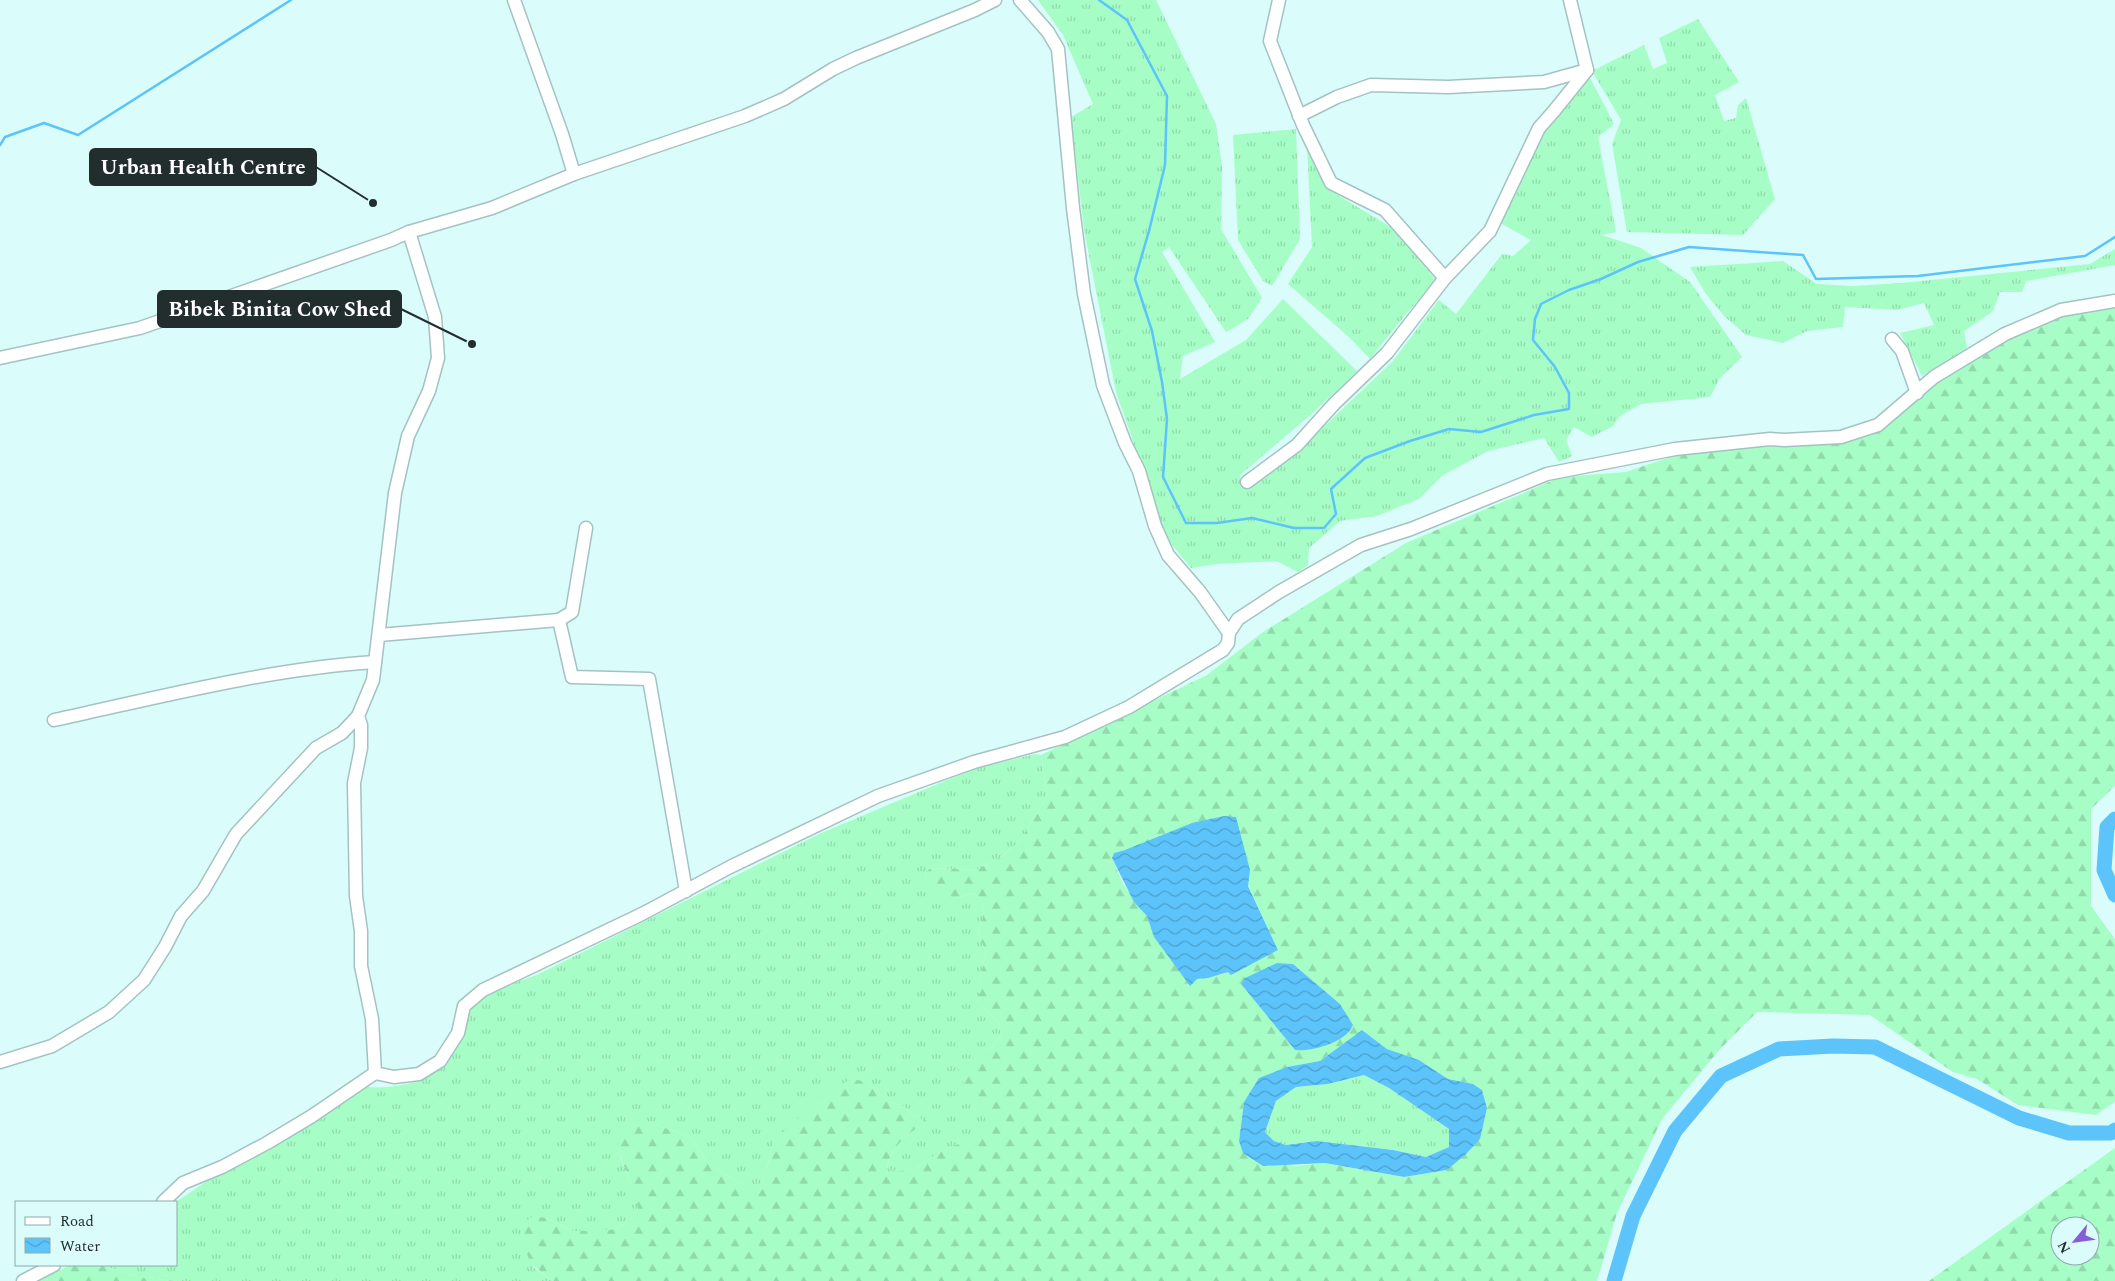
<svg xmlns="http://www.w3.org/2000/svg" width="2115" height="1281" font-family="Spectral,serif">
	<style>
		.grass { fill: url(#grass-tufts) }
		.forest { fill: url(#forest-firs); fill-rule: evenodd }
		.water { fill: url(#water-waves); fill-rule: evenodd }
		.lines { fill: none; stroke-linecap: round; stroke-linejoin: round }
		.stream { stroke: #5cc4fb; stroke-width: 2.5 }
		.river { stroke: #5cc4fb; stroke-width: 15 }
		.minor-casing { stroke: #a3c3c2; stroke-width: 15 }
		.minor { stroke: #fff; stroke-width: 12 }
		.leader { fill: none; stroke: #222e2e; stroke-width: 2 }
		.callout-dot { fill: #222e2e; stroke: #dafcfb; stroke-width: 2 }
		.callout { fill: #222e2e; stroke: #222e2e; stroke-width: 2 }
		.callout-label { font-size: 21px; text-anchor: middle; font-weight: bold; fill: #fff }
	</style>
	<defs>
		<pattern id="grass-tufts" width="24" height="20" patternUnits="userSpaceOnUse" patternTransform="scale(1.25)"><rect width="24" height="20" fill="#a6fec6"/><path d="M3 7l-1-3M5 7V3M7 7l1-3M15 17l-1-3M17 17v-4M19 17l1-3" fill="none" stroke="#8fdaaa"/></pattern>
		<pattern id="forest-firs" width="22" height="20" patternUnits="userSpaceOnUse" patternTransform="scale(1.25)"><rect width="22" height="20" fill="#a6fec6"/><path d="M5 1l3.5 6h-7zM16 11l3.5 6h-7z" fill="#8fdaaa"/></pattern>
		<pattern id="water-waves" width="16" height="10" patternUnits="userSpaceOnUse" patternTransform="scale(1.25)"><rect width="16" height="10" fill="#5cc4fb"/><path d="M0 5q4-4 8 0t8 0" fill="none" stroke="#4ca0cc"/></pattern>
	</defs>
	<rect width="100%" height="100%" fill="#dafcfb"/>
	<g class="grass">
		<polygon points="1038,0 1156,0 1216,124 1222,166 1221,229 1262,298 1248,319 1226,332 1169,247 1162,252 1215,342 1183,356 1180,379 1246,340 1283,299 1357,371 1314,412 1240,475 1241,488 1278,466 1317,433 1393,361 1439,300 1456,314 1502,254 1513,256 1531,240 1500,223 1540,129 1588,74 1614,124 1598,137 1616,232 1602,235 1641,248 1690,282 1742,357 1720,378 1710,397 1641,404 1620,416 1613,426 1592,437 1574,427 1566,440 1572,456 1559,462 1544,438 1488,451 1443,475 1419,499 1377,516 1340,521 1309,548 1308,565 1298,572 1276,561 1217,564 1191,568 1167,539 1116,392 1084,230 1071,117 1093,104 1063,35"/>
		<polygon points="1698,19 1739,82 1715,95 1724,121 1736,118 1738,105 1746,98 1775,199 1743,235 1627,232 1612,144 1621,120 1592,71 1644,45 1653,69 1667,63 1659,38"/>
		<polygon points="1296,129 1300,239 1272,286 1263,281 1238,240 1233,135"/>
		<polygon points="1307,147 1313,154 1329,190 1394,229 1436,280 1406,314 1370,359 1350,338 1288,284 1312,247"/>
		<polygon points="2115,249 2115,265 2026,281 2022,292 2000,292 1993,311 1964,331 1967,348 1922,376 1900,333 1934,325 1924,303 1897,310 1845,307 1843,327 1807,331 1783,343 1746,335 1724,316 1706,294 1690,267 1783,261 1817,284 1853,286 1901,283 2090,264"/>
		<path d="M1035,754L1041,755L1047,793L1045,800L1020,840L1004,855L976,870L931,868L926,873L925,880L953,899L973,893C988,901 984,918 978,932L986,953L979,983L982,1006L998,1021L1001,1035L993,1046L958,1068L963,1082L993,1129L940,1152L914,1169L887,1174C888,1147 906,1136 926,1121L914,1116L903,1106L889,1102L867,1082L773,1142L766,1172L759,1185H744L719,1171L708,1162L691,1139L678,1132L652,1124L620,1157L636,1196L638,1210L628,1222L615,1229L600,1231H572L546,1218L533,1267L553,1281H175L139,1277L100,1265H176V1202L207,1181L273,1147L367,1087C396,1089 440,1082 454,1052C461,1038 464,1020 472,1006C480,993 523,980 537,975L819,834L971,770Z"/>
		<polygon points="1364,1075 1389,1088 1449,1129 1449,1147 1426,1157 1393,1150 1317,1141 1286,1145 1274,1141 1265,1132 1276,1101 1296,1087 1328,1084"/>
	</g>
	<g class="forest">
		<path d="M2115,306V786L2091,809V906L2115,939V1102L2096,1115L2018,1105L1977,1079L1953,1072L1870,1015L1757,1012L1720,1049L1662,1119L1617,1213L1597,1281H553C525,1261 527,1258 521,1225L533,1216L546,1218L572,1231H600L615,1229L628,1222L638,1210C635,1186 621,1166 617,1142L625,1131L638,1125L652,1124L678,1132L691,1139L708,1162L719,1171L744,1185H759L766,1172L773,1142L827,1090L853,1079L867,1082L889,1102L903,1106L914,1116L927,1121C908,1134 887,1148 887,1173L914,1169L940,1152L992,1129L963,1082L957,1068L993,1046L1001,1035L998,1021L982,1006L979,999V983L986,953L978,932C984,918 988,901 973,893L953,899L931,894L925,880L926,872L931,868L976,870L1004,855L1020,840L1045,800L1047,793L1041,755L1207,675L1263,632L1406,543L1561,477L1626,472L1688,451L1723,445L1839,443L1906,407L1928,390L1941,376L2021,330L2075,312ZM1125,850L1249,870L1248,885L1278,950L1223,974L1197,979L1155,937L1147,916L1123,884L1112,858L1114,853ZM1277,963L1293,964L1340,1004L1295,1050L1241,984ZM1362,1030L1387,1049L1419,1060L1448,1079L1473,1084L1482,1090L1487,1108L1447,1170L1404,1177L1325,1163L1293,1166L1239,1141L1244,1102L1287,1067L1320,1061Z"/>
		<path d="M2115,1148V1281H1929ZM2060,1226H2090V1256H2060Z"/>
		<polygon points="70,1265 100,1265 139,1277 175,1281 37,1281"/>
	</g>
	<g class="water">
		<polygon points="1224,816 1236,817 1250,870 1248,886 1278,950 1231,975 1228,972 1208,978 1197,979 1190,986 1154,937 1147,916 1134,902 1112,858 1114,853 1125,850 1192,823"/>
		<path d="M1277,963L1293,964L1340,1004L1353,1025C1347,1042 1312,1052 1295,1050L1241,984L1245,978Z"/>
		<path d="M1362,1030L1387,1049L1419,1060L1448,1079L1473,1084L1482,1090L1487,1108L1480,1139L1466,1154L1447,1170L1404,1177L1325,1163L1263,1166L1243,1153L1239,1141L1244,1102L1259,1078L1287,1067L1320,1061ZM1364,1075L1389,1088L1449,1129V1147L1426,1157L1393,1150L1317,1141L1286,1145L1274,1141L1265,1132L1276,1101L1296,1087L1328,1084Z"/>
	</g>
	<g class="lines">
		<g class="stream">
			<polyline points="1099,0 1127,20 1167,96 1165,165 1149,231 1135,279 1152,331 1162,382 1167,419 1163,477 1186,523 1217,523 1252,518 1294,528 1324,528 1336,514 1331,489 1365,458 1410,441 1449,429 1481,432 1534,415 1569,409 1569,393 1555,367 1533,340 1535,319 1541,304 1569,290 1601,279 1638,262 1689,247 1803,255 1816,279 1918,276 2085,256 2115,237"/>
			<polyline points="0,145 5,137 44,123 78,135 291,0"/>
		</g>
		<g class="river">
			<polyline points="2115,819 2107,827 2104,870 2115,895"/>
			<polyline points="1614,1281 1633,1216 1675,1131 1721,1076 1779,1049 1833,1046 1875,1047 2019,1118 2069,1133 2111,1133 2115,1130"/>
		</g>
		<g class="minor-casing">
			<g id="minor">
				<polyline points="514,0 562,134 574,174"/>
				<polyline points="1020,0 1048,32 1058,49 1073,208 1084,294 1103,385 1125,443 1139,471 1155,526 1168,555 1200,592 1229,633"/>
				<polyline points="1279,0 1270,41 1303,125 1331,183 1385,210 1445,278 1490,231 1539,128 1554,111 1587,70"/>
				<polyline points="1570,0 1587,70"/>
				<polyline points="1299,116 1337,97 1371,85 1448,87 1544,82 1587,70"/>
				<polyline points="409,232 435,317 438,358 429,391 408,436 395,493 373,680 358,716 361,725 361,748 354,783 356,896 361,931 361,966 372,1019 375,1073 394,1077 419,1074 440,1061 458,1033 464,1006 483,990 642,914 730,867 878,796 974,762 1065,737 1129,707 1223,650 1228,643 1229,633 1238,619 1279,592 1361,545 1411,529 1547,474 1675,449 1770,439 1784,440 1841,437 1878,425 1934,377 2005,334 2061,310 2115,301"/>
				<polyline points="1892,339 1902,351 1917,393"/>
				<polyline points="0,358 140,328 391,240 409,232 492,208 574,174 745,116 784,99 833,69 856,58 975,10 995,0"/>
				<polyline points="1247,482 1297,445 1334,404 1387,353 1445,278"/>
				<polyline points="586,528 572,612 559,620 572,677 649,679 686,891"/>
				<polyline points="379,635 559,620"/>
				<path d="M54,720C160,697 267,669 375,662"/>
				<polyline points="0,1062 52,1046 109,1012 144,980 165,947 181,916 203,891 236,834 316,748 342,733 358,716"/>
				<polyline points="163,1202 183,1183 222,1167 267,1143 312,1116 375,1073"/>
				<polyline points="23,1281 54,1265"/>
			</g>
		</g>
		<use href="#minor" class="minor"/>
	</g>
	<path class="leader" d="M373 203L316 167M472 344L401 309"/>
	<g class="callout-dot">
		<circle cx="373" cy="203" r="5"/>
		<circle cx="472" cy="344" r="5"/>
	</g>
	<g class="callout">
		<rect x="90" y="149" width="226" height="36" rx="5"/>
		<rect x="158" y="291" width="243" height="36" rx="5"/>
	</g>
	<g class="callout-label">
		<text x="203" y="174">Urban Health Centre</text>
		<text x="280" y="316">Bibek Binita Cow Shed</text>
	</g>
	<rect x="15" y="1201" width="162" height="65" fill="#dafcfb" stroke="#90aaa9"/>
	<rect x="25" y="1217" width="25" height="8" fill="#ffffff" stroke="#90aaa9"/>
	<text x="60" y="1226" font-size="15" fill="#222e2e">Road</text>
	<rect x="25" y="1238" width="25" height="15" fill="url(#water-waves)" stroke="#90aaa9"/>
	<text x="60" y="1251" font-size="15" fill="#222e2e">Water</text>
	<g transform="translate(2075 1241) rotate(241)"><circle r="24" fill="#dafcfb" stroke="#90aaa9"/>
	<path d="M0-4L9 19L0 12L-9 19Z" fill="#845ed8"/>
	<text y="-8" font-size="14" font-weight="bold" text-anchor="middle" fill="#222e2e">N</text>
	</g>
</svg>
